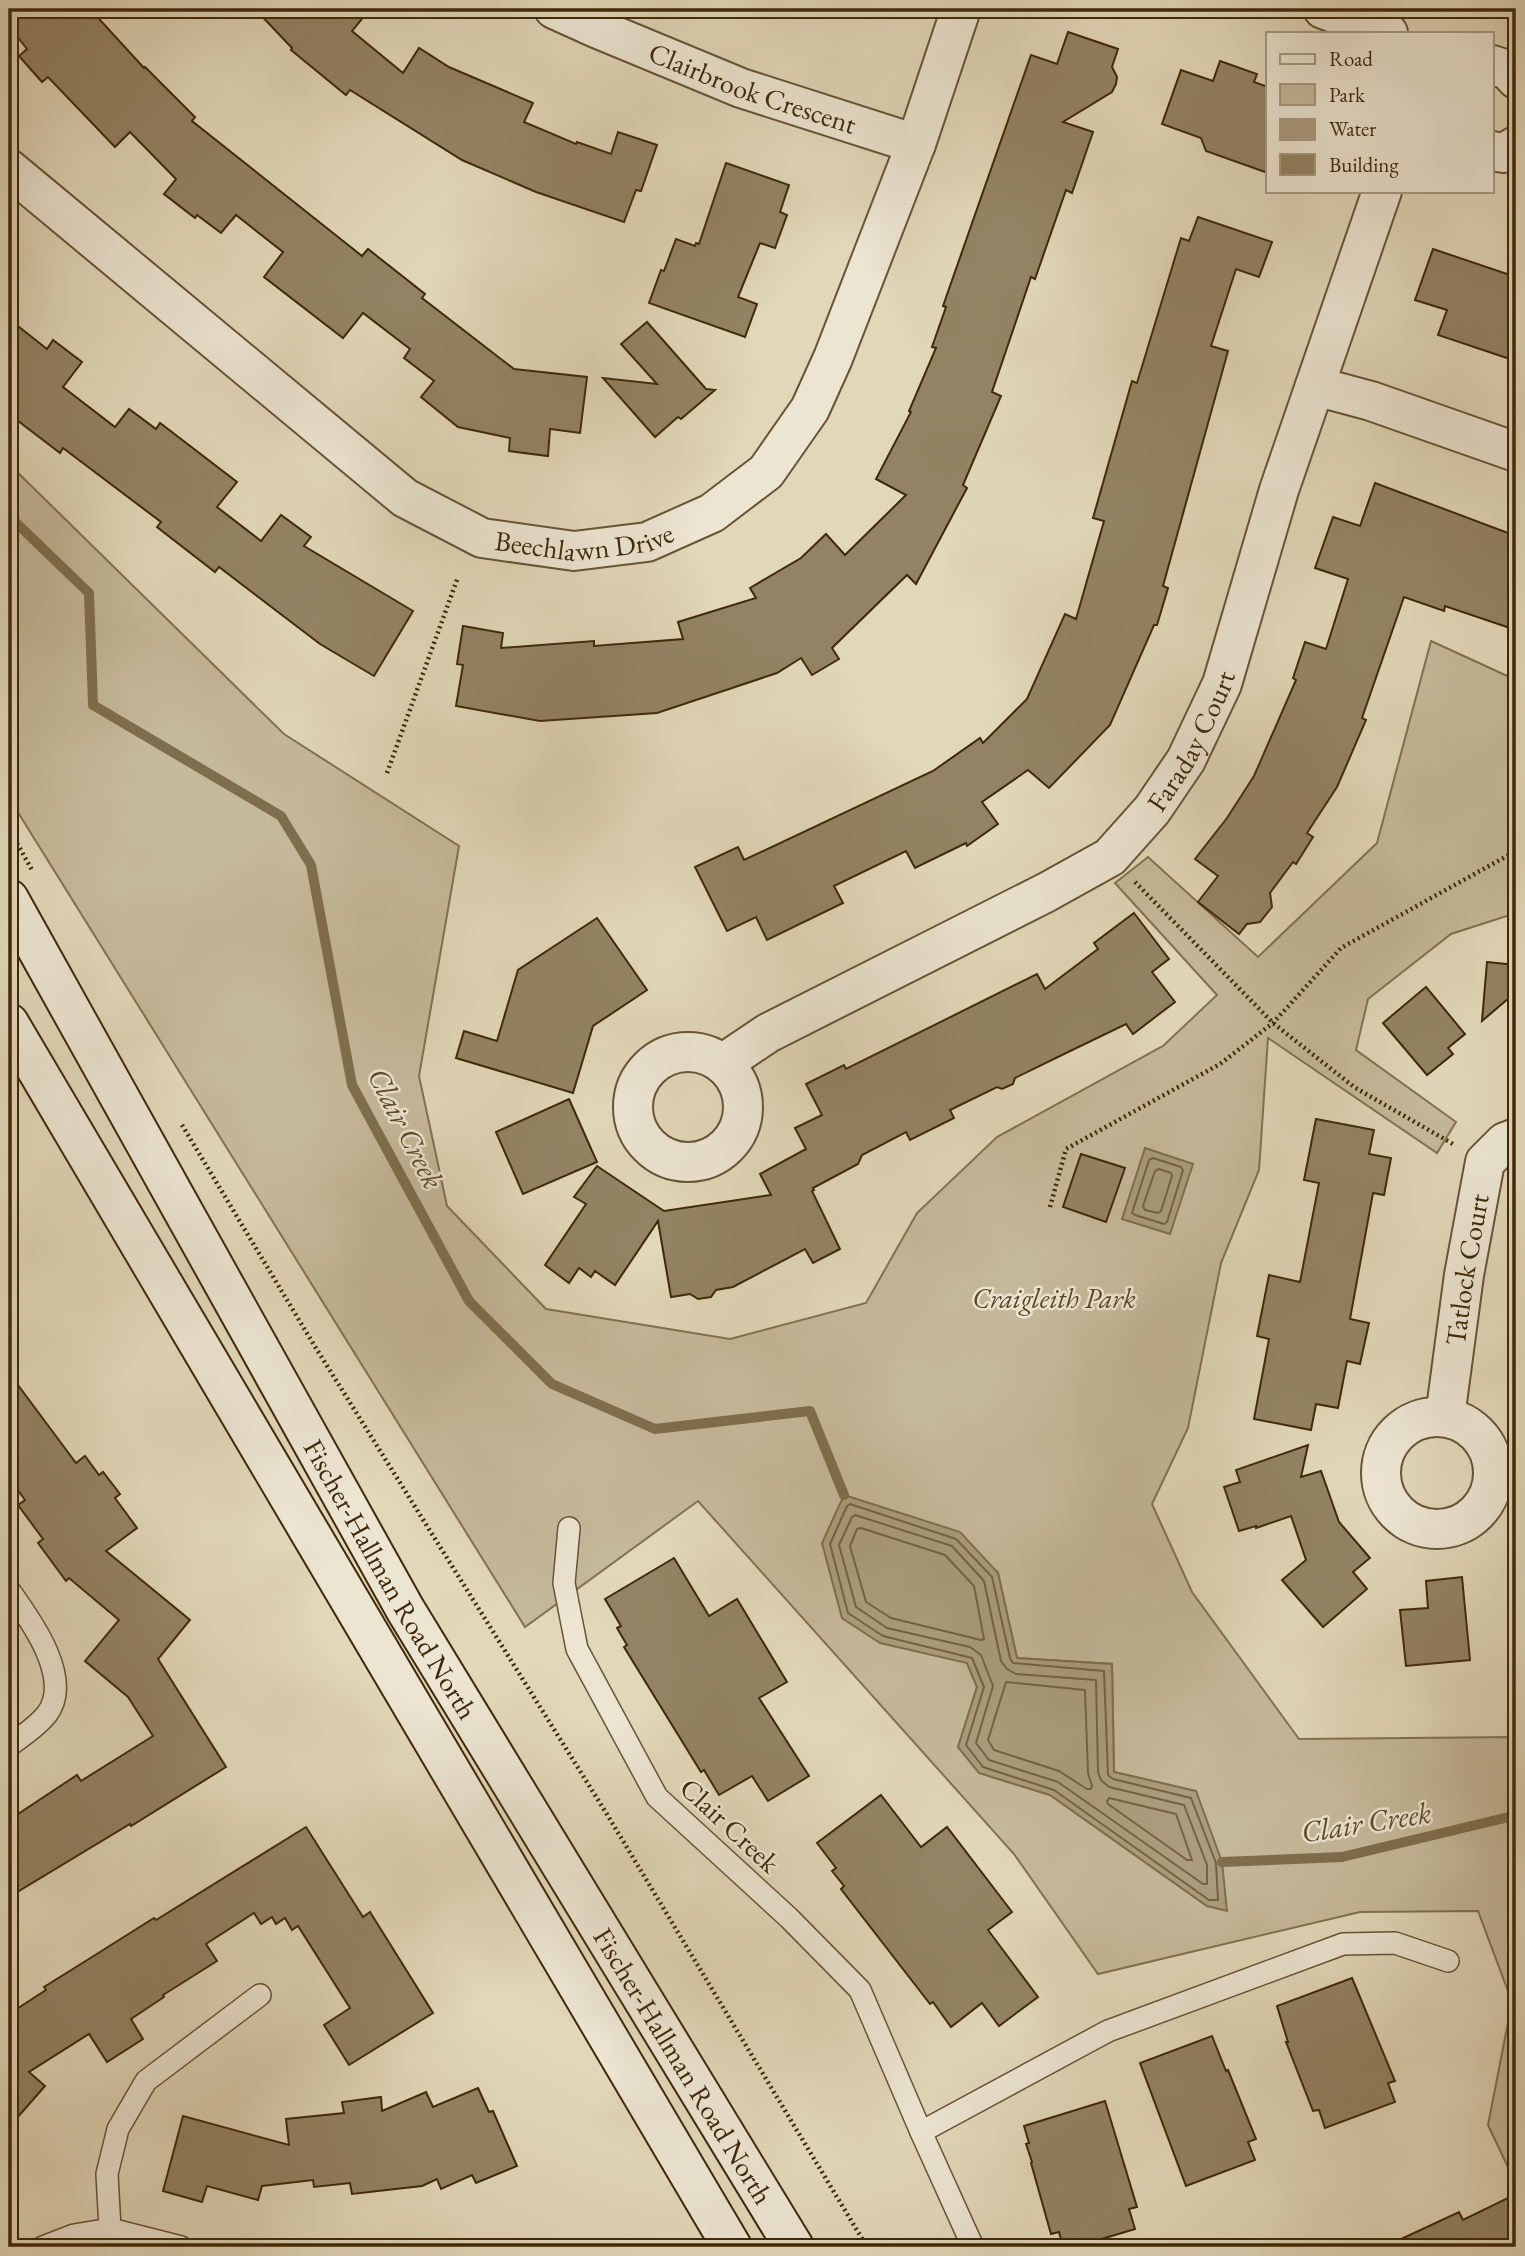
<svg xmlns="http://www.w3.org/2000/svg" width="1525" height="2256" font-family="'EB Garamond',serif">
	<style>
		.green { fill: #c5b99b; stroke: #827152; stroke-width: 2; fill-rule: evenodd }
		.water { fill: #aa9c7d; stroke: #7f6e4e; stroke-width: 2 }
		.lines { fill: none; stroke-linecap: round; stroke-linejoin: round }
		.shore { stroke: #746242; stroke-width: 2 }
		.stream { stroke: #7f6e4e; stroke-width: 10 }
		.building { fill: #938364; stroke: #3f2908; stroke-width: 2 }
		.lane-casing { stroke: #685434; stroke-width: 24 }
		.street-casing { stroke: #685434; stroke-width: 42 }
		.secondary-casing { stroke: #3f2908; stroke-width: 42 }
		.path { stroke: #3f2908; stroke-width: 4.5; stroke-dasharray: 2 3.5; stroke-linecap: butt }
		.lane { stroke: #ece5d2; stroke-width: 21 }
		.street { stroke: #ece5d2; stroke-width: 38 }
		.secondary { stroke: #ece5d2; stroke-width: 38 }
		.labels { text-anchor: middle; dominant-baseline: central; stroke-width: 5; stroke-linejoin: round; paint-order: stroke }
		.street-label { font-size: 28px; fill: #3f2908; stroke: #ece5d2 }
		.park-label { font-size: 28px; font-style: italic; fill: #5a4625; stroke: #ece5d2 }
		.water-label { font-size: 30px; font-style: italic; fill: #5f4c2b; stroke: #ece5d2 }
	</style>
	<rect width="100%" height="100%" fill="#e1d7b9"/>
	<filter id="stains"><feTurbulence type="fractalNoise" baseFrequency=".00286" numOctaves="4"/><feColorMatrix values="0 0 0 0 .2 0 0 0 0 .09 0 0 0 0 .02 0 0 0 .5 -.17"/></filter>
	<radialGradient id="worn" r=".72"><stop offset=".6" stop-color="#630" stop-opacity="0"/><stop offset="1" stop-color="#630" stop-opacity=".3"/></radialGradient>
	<path class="green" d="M9,464L284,734L459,846L419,1076L447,1206L546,1309L730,1339L866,1303L917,1213L997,1137L1163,1046L1217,995L1115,883L1148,857L1258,957L1377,843L1431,641L1516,680V913L1451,934L1368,999L1356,1050L1456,1122L1437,1153L1268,1038L1259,1170L1221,1263L1188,1428L1152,1504L1192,1592L1299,1739L1516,1737V2184L1488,2125L1512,2002L1478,1911L1360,1912L1098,1974L1014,1854L698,1501L525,1627L9,798ZM998,1573L1017,1658L1112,1664L1114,1772L1196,1791L1207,1906L1050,1795L979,1773L958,1747L977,1687L967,1663Z"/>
	<g class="water">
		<polygon points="1145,1148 1193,1164 1170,1234 1122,1219"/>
		<polygon points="844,1495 960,1532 998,1573 1017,1658 1112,1664 1114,1772 1196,1791 1222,1862 1227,1911 1207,1906 1050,1795 979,1773 958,1747 977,1687 967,1663 880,1643 842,1618 822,1543"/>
	</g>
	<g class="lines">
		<g class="shore">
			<polygon points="1153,1158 1181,1167 1183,1170 1167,1222 1164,1224 1135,1215 1132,1213 1149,1160"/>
			<polygon points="1159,1169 1171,1173 1172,1176 1161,1211 1158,1213 1145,1210 1143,1206 1155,1171"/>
			<polygon points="850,1504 956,1539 992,1577 1010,1658 1013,1663 1104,1671 1108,1775 1113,1779 1191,1798 1216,1863 1218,1900 1209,1900 1054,1790 983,1767 966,1745 984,1687 972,1658 883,1636 848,1613 830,1544 847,1506"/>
			<polygon points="855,1515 952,1546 984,1581 1001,1661 1007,1669 1016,1674 1096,1680 1098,1772 1101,1780 1109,1787 1184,1805 1207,1865 1207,1884 1203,1884 1058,1782 989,1760 976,1743 993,1686 981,1655 970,1647 887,1628 856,1607 839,1545 852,1517"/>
			<polygon points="861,1528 945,1555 974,1586 984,1639 981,1640 891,1618 866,1602 850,1546 857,1529"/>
			<polygon points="1006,1682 1085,1690 1088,1773 1092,1786 1091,1789 1087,1789 1059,1771 994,1750 988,1740"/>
			<polygon points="1109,1798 1176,1814 1192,1860 1187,1860 1108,1804 1107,1801"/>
		</g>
		<g class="stream">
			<polyline points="9,516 89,593 93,705 281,816 311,865 352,1085 469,1301 552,1384 655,1429 810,1411 844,1495"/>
			<polyline points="1222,1862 1342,1857 1513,1816 1516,1818"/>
		</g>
	</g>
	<g class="building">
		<polygon points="9,9 90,9 144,68 145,67 195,117 192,121 362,256 368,249 425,294 422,298 514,369 587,377 580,433 550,429 548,456 509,451 510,438 458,427 421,397 434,381 404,358 410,349 363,313 343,338 264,277 283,252 236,215 221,233 197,215 195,218 164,194 176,179 130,132 115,147 48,77 42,82 19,56 27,49 9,26"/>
		<polygon points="255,9 370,9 352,31 403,73 419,48 449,67 533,103 524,122 576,144 577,142 611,154 618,132 657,145 641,191 636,190 624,222 536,192 462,160 350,90 346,95 291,50 292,48"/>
		<polygon points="1068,32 1118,49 1112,67 1117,77 1116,84 1112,92 1063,122 1093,132 1072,193 1066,190 1035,279 1031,277 992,392 1001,396 963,485 967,488 916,584 907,575 832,648 839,659 812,675 801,658 777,673 657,713 540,721 456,706 463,665 457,664 463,626 503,633 501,648 594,641 594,646 683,639 678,622 756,598 750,588 801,558 826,534 845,555 906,495 876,479 911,412 909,411 936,348 932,347 946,307 943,306 1031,55 1057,64"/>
		<polygon points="1220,61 1257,74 1254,82 1268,87 1268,173 1206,151 1201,138 1162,124 1181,70 1213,81"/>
		<polygon points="726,163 789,185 780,212 787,215 775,248 760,243 738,297 757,304 745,337 649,303 661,270 664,271 676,239 695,246 696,243 699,244"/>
		<polygon points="1198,217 1272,242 1259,277 1236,269 1211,346 1228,351 1163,586 1168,588 1157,625 1154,625 1110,725 1049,788 1028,770 982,802 998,824 967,846 966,843 915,868 906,851 834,886 843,903 767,940 756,917 727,931 695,867 738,847 744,860 933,771 980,738 983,743 1027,699 1065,614 1076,619 1104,521 1093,518 1132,381 1137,383 1181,238 1189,241"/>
		<polygon points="1433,249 1516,277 1516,361 1438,335 1447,310 1415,300"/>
		<polygon points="9,319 47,349 53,340 82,362 63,387 115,427 129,409 156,429 160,423 237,482 217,507 261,541 281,515 311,537 304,546 413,611 374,676 320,644 219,567 215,572 157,527 161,522 63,448 60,453 9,414"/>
		<polygon points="647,322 706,389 715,390 681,419 678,417 655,437 603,378 657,384 621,344"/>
		<polygon points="1375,483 1516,536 1516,630 1445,606 1444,611 1404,597 1362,718 1366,720 1337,787 1307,833 1313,837 1296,864 1293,862 1270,893 1272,907 1260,922 1247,924 1239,934 1198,902 1218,876 1195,859 1227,818 1254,776 1296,680 1293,678 1305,642 1326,649 1348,579 1315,568 1333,517 1360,526"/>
		<polygon points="1134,913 1169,959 1152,972 1175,1002 1133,1034 1126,1024 1064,1054 1015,1078 1013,1084 1002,1089 997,1087 950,1110 954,1118 910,1140 906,1132 862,1155 858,1164 813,1188 814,1190 812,1191 840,1249 813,1263 805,1249 733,1287 716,1290 711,1297 698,1299 690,1294 671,1297 658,1221 615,1285 595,1271 591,1277 579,1268 569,1283 545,1265 586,1204 574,1197 597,1166 664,1211 771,1195 760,1174 806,1149 795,1128 822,1115 806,1084 844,1065 846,1069 1037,974 1045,989 1098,949 1094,943"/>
		<polygon points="597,918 647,990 593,1026 573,1093 456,1058 464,1031 497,1041 518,970"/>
		<polygon points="1487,962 1516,965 1516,992 1482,1021"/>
		<polygon points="1426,987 1465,1034 1448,1048 1453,1054 1427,1075 1383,1023"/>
		<polygon points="569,1099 597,1162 523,1194 496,1132"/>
		<polygon points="1316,1119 1374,1130 1369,1154 1391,1158 1384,1195 1373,1193 1350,1319 1369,1323 1360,1364 1347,1361 1338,1408 1316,1404 1311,1430 1254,1419 1269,1339 1257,1336 1269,1275 1300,1282 1319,1183 1304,1180"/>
		<polygon points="1081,1154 1125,1168 1106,1222 1063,1207"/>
		<polygon points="9,1373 76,1463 85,1456 99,1475 103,1472 120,1494 115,1498 137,1528 106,1551 190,1620 158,1659 226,1767 131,1826 130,1824 9,1897 9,1820 77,1775 81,1781 153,1736 128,1697 85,1661 119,1620 69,1578 66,1581 38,1543 43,1539 18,1505 25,1500 9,1478"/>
		<polygon points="1308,1445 1301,1477 1321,1471 1339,1522 1370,1558 1353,1572 1367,1589 1323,1627 1282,1580 1306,1560 1291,1516 1256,1528 1256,1526 1239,1531 1224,1487 1240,1482 1236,1470"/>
		<polygon points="674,1558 709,1616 737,1599 787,1682 759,1698 809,1776 768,1801 752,1776 719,1795 704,1770 701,1772 624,1647 627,1645 617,1628 621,1626 605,1599"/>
		<polygon points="1462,1577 1470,1660 1406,1666 1400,1610 1428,1608 1426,1581"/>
		<polygon points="881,1795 921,1847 947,1827 1012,1912 988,1930 1038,1997 999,2026 982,2003 951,2027 933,2002 930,2004 841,1889 844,1886 832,1871 836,1868 817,1843"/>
		<polygon points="306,1827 363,1917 370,1912 433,2013 349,2065 324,2025 350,2008 298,1926 292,1930 285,1918 276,1924 272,1917 261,1924 254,1913 206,1944 217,1961 163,1995 164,1997 131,2019 143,2039 107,2062 89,2034 29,2072 45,2086 9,2127 9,2014 46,1990 44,1987 92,1957 154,1918 156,1920"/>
		<polygon points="1352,1978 1395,2081 1388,2083 1395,2102 1325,2128 1319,2110 1313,2111 1286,2042 1288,2042 1277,2006"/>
		<polygon points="1212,2036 1226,2071 1228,2070 1256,2139 1248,2142 1255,2160 1186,2186 1140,2063"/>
		<polygon points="478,2088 489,2112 493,2111 517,2166 476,2183 472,2175 441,2189 437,2179 422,2186 352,2194 350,2183 314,2187 313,2180 262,2186 258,2200 207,2186 202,2202 163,2191 183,2116 289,2145 286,2119 344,2113 342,2102 381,2097 382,2111 426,2092 433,2107"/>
		<polygon points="1105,2101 1137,2207 1129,2209 1135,2229 1075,2247 1063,2247 1059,2232 1051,2234 1031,2163 1032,2162 1026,2144 1029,2143 1024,2126"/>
		<polygon points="1516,2194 1516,2247 1384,2247 1459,2212 1463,2220"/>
	</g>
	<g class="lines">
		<g class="lane-casing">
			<g id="lane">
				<polyline points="569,1528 564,1583 577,1649 657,1797 789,1918 860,1990 921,2132 973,2247"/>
				<path d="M9,1590C29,1618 74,1678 47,1714C37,1727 22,1736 9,1746"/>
				<polyline points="921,2132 1108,2031 1343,1944 1395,1943 1448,1961"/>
				<polyline points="110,2229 107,2174 118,2129 146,2081 260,1995"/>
				<polyline points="43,2247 74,2235 110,2229 181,2247"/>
			</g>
		</g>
		<g class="street-casing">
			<g id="street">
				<path id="s1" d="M554,9L596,28L741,88L916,144"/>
				<polyline points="1323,9 1388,33"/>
				<polyline points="1492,65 1508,70 1516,79"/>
				<polyline points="1492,151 1504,153 1516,146"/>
				<path id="s2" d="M9,169L405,498L482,538L574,551L647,542L712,513L766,472L810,409L833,358L916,144L961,9"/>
				<polyline points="1315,386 1371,401 1516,452"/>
				<circle cx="688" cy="1107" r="55"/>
				<path id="s3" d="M722,1064L768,1033L1047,892L1110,857L1152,810L1186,760L1222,684L1279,490L1382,191"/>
				<path id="s4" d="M1445,1417L1464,1275L1485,1162L1505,1142L1516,1138"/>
				<circle cx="1437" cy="1473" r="56"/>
			</g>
		</g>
		<g class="secondary-casing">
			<g id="secondary">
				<path id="s5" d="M9,899L405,1609L794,2247"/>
				<polyline points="9,1023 732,2247"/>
			</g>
		</g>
		<g class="path">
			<polyline points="387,773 458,577"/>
			<polyline points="9,829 32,870"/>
			<polyline points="1135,882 1273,1023 1354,1087 1453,1144"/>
			<polyline points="182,1125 314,1345 605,1811 867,2247"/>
			<polyline points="1050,1207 1066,1149 1220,1064 1273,1023 1341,948 1516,851"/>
		</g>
		<use href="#lane" class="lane"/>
		<use href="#street" class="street"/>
		<use href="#secondary" class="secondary"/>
	</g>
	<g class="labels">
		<g class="street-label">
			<text stroke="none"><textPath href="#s1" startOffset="214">Clairbrook Crescent</textPath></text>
			<text stroke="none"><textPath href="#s2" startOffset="705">Beechlawn Drive</textPath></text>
			<text stroke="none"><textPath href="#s3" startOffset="583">Faraday Court</textPath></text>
			<text stroke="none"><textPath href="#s4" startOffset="149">Tatlock Court</textPath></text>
			<text stroke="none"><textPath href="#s5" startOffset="780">Fischer-Hallman Road North</textPath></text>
			<text transform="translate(730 1825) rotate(43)">Clair Creek</text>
			<text stroke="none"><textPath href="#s5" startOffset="1348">Fischer-Hallman Road North</textPath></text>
		</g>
		<g class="park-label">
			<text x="1054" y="1298">Craigleith Park</text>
		</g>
		<g class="water-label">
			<text transform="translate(406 1128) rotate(63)">Clair Creek</text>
			<text transform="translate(1366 1822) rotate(-9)">Clair Creek</text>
		</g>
	</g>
	<rect width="1525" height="2256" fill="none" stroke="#e1d7b9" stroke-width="35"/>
	<rect x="10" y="10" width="1504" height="2235" fill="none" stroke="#3f2908" stroke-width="3.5"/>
	<rect x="18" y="18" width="1490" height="2221" fill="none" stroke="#3f2908" stroke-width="2"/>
	<rect x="1266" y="32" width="228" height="161" fill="#ece5d2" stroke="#a79a81" stroke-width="2"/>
	<rect x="1280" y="54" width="35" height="10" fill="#ece5d2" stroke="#a79a81" stroke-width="2"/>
	<text x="1329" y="66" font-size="21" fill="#3f2908">Road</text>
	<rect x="1280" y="84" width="35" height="21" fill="#c5b99b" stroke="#a79a81" stroke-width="2"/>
	<text x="1329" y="102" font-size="21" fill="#3f2908">Park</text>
	<rect x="1280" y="119" width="35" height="21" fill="#aa9c7d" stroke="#a79a81" stroke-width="2"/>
	<text x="1329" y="136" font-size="21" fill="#3f2908">Water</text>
	<rect x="1280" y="154" width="35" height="21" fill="#938364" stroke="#a79a81" stroke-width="2"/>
	<text x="1329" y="172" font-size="21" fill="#3f2908">Building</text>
	<rect width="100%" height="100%" filter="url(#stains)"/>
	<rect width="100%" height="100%" fill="url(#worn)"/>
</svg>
